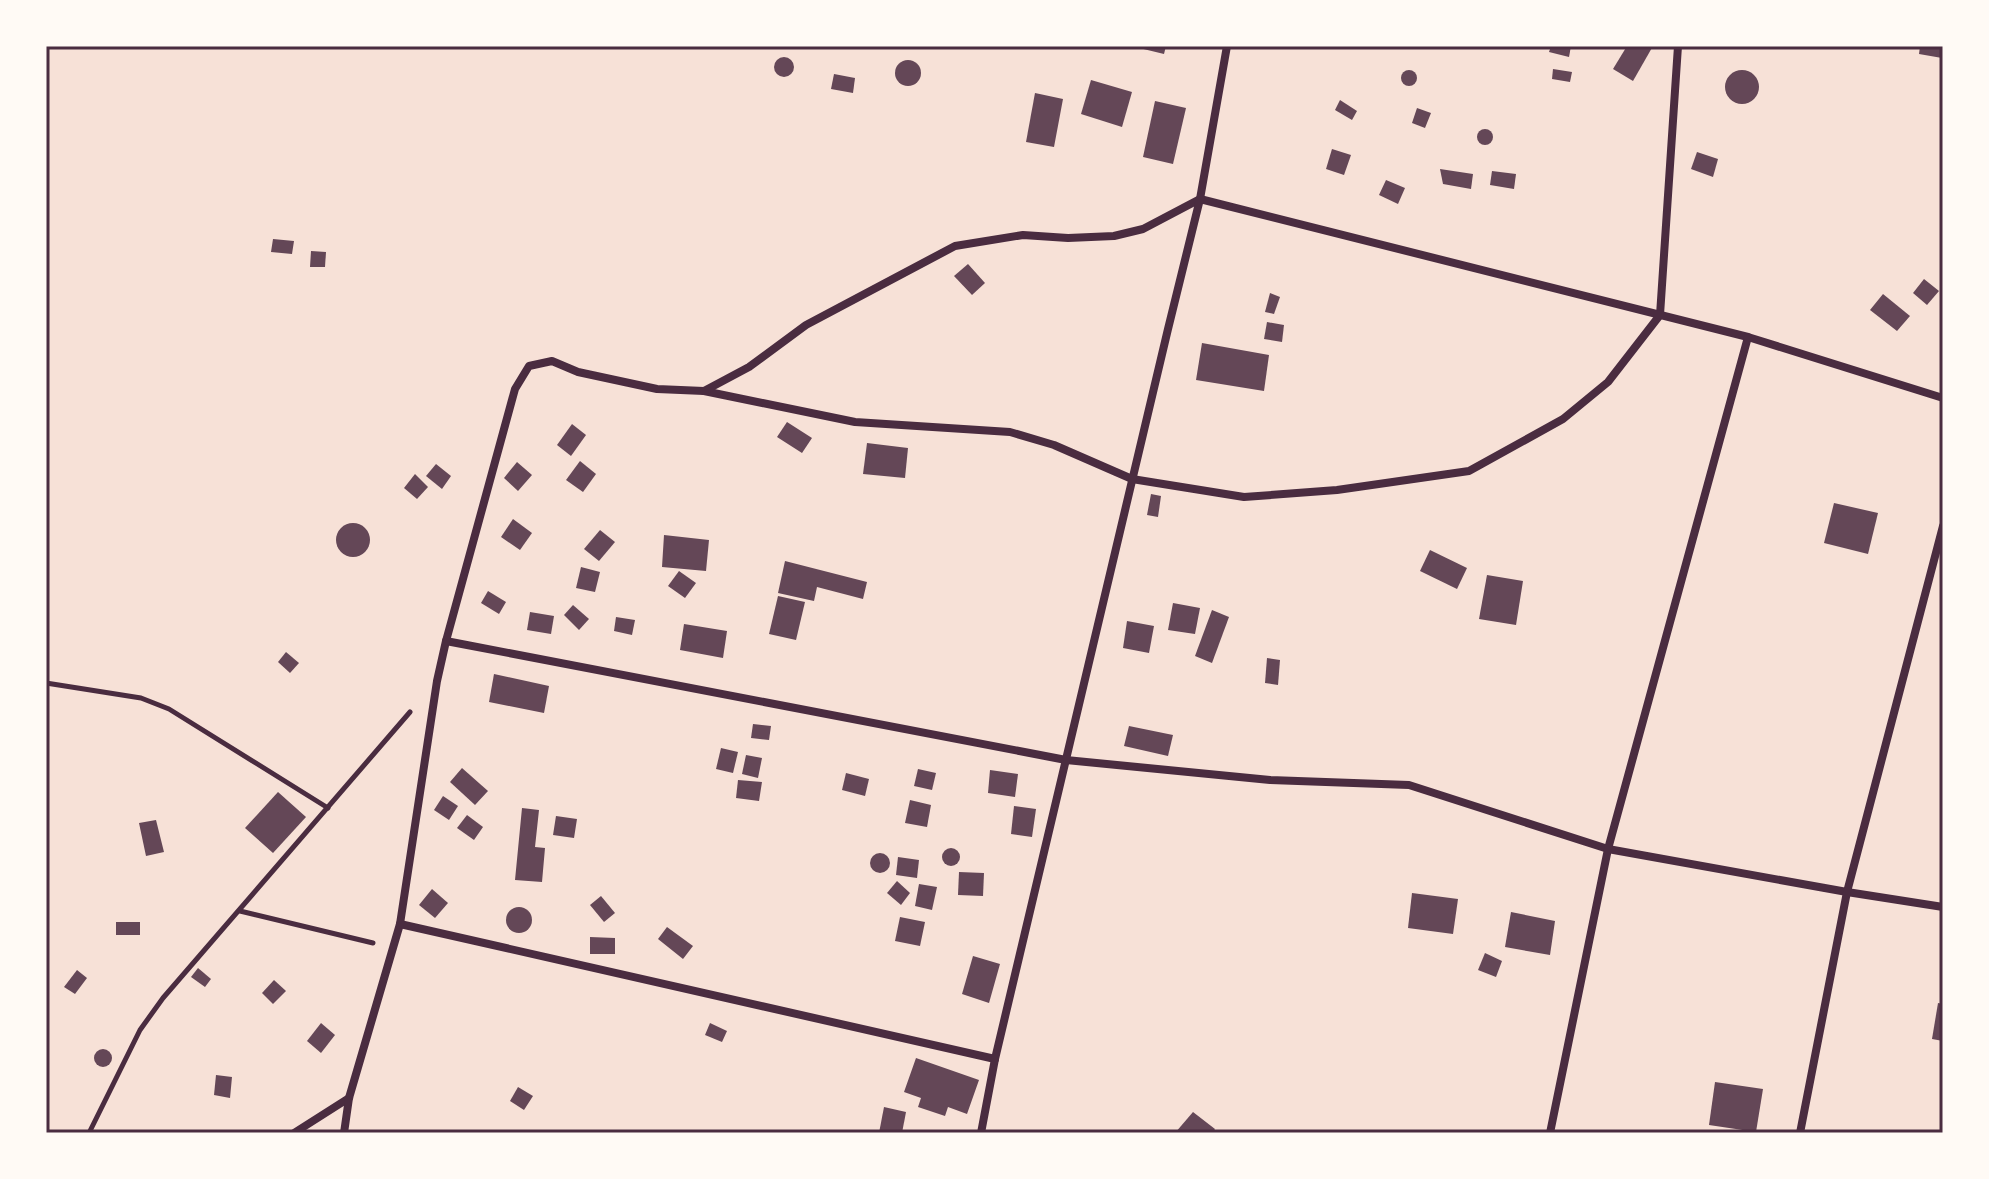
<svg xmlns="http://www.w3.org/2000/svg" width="1989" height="1179" font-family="'Open Sans',sans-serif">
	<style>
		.building { fill: #644757 }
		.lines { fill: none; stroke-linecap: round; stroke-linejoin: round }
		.path { stroke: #4a2c40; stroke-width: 5 }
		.minor { stroke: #4a2c40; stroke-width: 8 }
		.neatline { fill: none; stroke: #4a2c40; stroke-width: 3 }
	</style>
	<rect width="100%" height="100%" fill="#f7e1d7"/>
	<g class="building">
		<polygon points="1131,46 1166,46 1164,54"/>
		<polygon points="1551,46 1571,46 1569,57 1549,52"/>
		<polygon points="1627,46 1653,46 1633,81 1613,69"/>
		<polygon points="1920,46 1943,46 1942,58 1919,54"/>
		<circle cx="784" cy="67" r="10"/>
		<circle cx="908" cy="73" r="13"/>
		<polygon points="1553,69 1572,72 1570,82 1552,79"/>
		<circle cx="1409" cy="78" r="8"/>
		<circle cx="1742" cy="87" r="17"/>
		<polygon points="834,74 855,78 853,93 831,89"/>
		<polygon points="1091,80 1132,92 1122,127 1081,114"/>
		<polygon points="1035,93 1063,99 1054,147 1026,142"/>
		<polygon points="1340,100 1357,111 1352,120 1335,110"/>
		<polygon points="1155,101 1186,108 1173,164 1143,157"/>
		<polygon points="1417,108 1431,113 1425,128 1412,123"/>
		<circle cx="1485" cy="137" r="8"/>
		<polygon points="1332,149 1351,155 1344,175 1326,169"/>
		<polygon points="1697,152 1718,159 1713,177 1691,169"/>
		<polygon points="1440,169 1473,174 1471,189 1443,184"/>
		<polygon points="1492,171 1516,174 1514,189 1490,185"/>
		<polygon points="1386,180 1405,188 1398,204 1379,195"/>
		<polygon points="273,239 294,241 292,254 271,252"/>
		<polygon points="311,251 326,252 325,267 310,267"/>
		<polygon points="968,264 985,283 972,295 954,276"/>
		<polygon points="1924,279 1939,291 1927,305 1913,293"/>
		<polygon points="1270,293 1280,297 1274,314 1265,312"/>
		<polygon points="1883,294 1910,316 1897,331 1870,310"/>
		<polygon points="1267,322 1284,325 1282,342 1264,339"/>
		<polygon points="1202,343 1269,355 1264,391 1196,380"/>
		<polygon points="787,422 812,438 802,453 777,437"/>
		<polygon points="572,424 586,435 571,456 557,445"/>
		<polygon points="867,443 908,448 905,478 863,474"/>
		<polygon points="580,461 596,474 583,492 566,480"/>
		<polygon points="517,462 532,475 518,491 504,478"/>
		<polygon points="436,464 451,476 442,489 426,476"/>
		<polygon points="415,474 428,487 417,499 404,488"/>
		<polygon points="1151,494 1161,496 1158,517 1147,515"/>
		<polygon points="1834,503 1878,513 1868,554 1824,543"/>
		<polygon points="513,519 532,533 520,550 501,537"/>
		<circle cx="353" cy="540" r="17"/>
		<polygon points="600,530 615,542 599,561 584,549"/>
		<polygon points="664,535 709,540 706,571 662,567"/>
		<polygon points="1430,550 1467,568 1457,589 1420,571"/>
		<polygon points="785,561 867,582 863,599 817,587 814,601 778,593"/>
		<polygon points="581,567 600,572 595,592 576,588"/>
		<polygon points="679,571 696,583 685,598 668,586"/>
		<polygon points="1487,575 1523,581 1516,625 1479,619"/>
		<polygon points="488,591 506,602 499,614 481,603"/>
		<polygon points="778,596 805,602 796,640 769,634"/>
		<polygon points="1173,603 1200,608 1195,634 1168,630"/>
		<polygon points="573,605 589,619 579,630 564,615"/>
		<polygon points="1212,610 1229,617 1212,663 1195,656"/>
		<polygon points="530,612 554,616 551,634 527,630"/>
		<polygon points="616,617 635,620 632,635 614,631"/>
		<polygon points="1127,621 1154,626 1149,653 1123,648"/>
		<polygon points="684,624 727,631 723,658 680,650"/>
		<polygon points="286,652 299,663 290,673 278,662"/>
		<polygon points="1267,658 1280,660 1278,685 1265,683"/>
		<polygon points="494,674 549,686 544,713 489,702"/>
		<polygon points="753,724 771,726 769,740 751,738"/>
		<polygon points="1129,726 1173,735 1168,756 1124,746"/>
		<polygon points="721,748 738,752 733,773 716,769"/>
		<polygon points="746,755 762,758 758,778 742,774"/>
		<polygon points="462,768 488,791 475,805 450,782"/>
		<polygon points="918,769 936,773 932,790 914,786"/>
		<polygon points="990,770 1018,774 1015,797 988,793"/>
		<polygon points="846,773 869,779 865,796 842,790"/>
		<polygon points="738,780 762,782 759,801 736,798"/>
		<polygon points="278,792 306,817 273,853 245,828"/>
		<polygon points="443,796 458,806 449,820 434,810"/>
		<polygon points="910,800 931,805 927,827 905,823"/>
		<polygon points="1014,806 1036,809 1032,837 1011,834"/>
		<polygon points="522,808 539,810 535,847 545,848 542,882 515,880"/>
		<polygon points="467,815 483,827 474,840 457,828"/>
		<polygon points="556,816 577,819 574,838 553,835"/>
		<polygon points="156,820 164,852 146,856 139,823"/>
		<circle cx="951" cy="857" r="9"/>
		<circle cx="880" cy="863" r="10"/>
		<polygon points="898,857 919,860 917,878 896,875"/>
		<polygon points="959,872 984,873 983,896 958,895"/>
		<polygon points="897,881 910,893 901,905 887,893"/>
		<polygon points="919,884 937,887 932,910 915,906"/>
		<polygon points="432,889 448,903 435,918 419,905"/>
		<polygon points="1412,893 1458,899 1453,934 1408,928"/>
		<polygon points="601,896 615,913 604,922 590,905"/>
		<circle cx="519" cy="920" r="13"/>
		<polygon points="1511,912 1555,921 1550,955 1505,947"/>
		<polygon points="900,917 925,922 920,946 895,941"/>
		<rect x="116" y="922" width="24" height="13"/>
		<polygon points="667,927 693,946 683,959 658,939"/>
		<polygon points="590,937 615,938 615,954 590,954"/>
		<polygon points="1485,953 1502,961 1496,977 1478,970"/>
		<polygon points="973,956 1000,964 989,1003 962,994"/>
		<polygon points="198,968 211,979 205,987 191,977"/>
		<polygon points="77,970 87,978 75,994 64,987"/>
		<polygon points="274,980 286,991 273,1004 262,993"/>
		<polygon points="1938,1003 1943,1004 1943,1041 1932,1039"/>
		<polygon points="321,1023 335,1035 321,1053 307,1041"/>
		<polygon points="710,1023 727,1031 722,1042 705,1035"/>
		<circle cx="103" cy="1058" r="9"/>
		<polygon points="916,1058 979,1080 967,1114 948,1107 945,1116 918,1107 921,1098 904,1092"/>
		<polygon points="216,1075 232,1077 230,1098 214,1095"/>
		<polygon points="1715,1082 1763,1089 1756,1132 1709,1125"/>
		<polygon points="518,1087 533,1096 524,1110 510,1101"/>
		<polygon points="884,1107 906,1112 902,1133 879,1133"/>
		<polygon points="1193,1112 1215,1129 1212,1133 1175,1133"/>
	</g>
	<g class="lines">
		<g class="path">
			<polyline points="46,683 141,698 169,709 328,808"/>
			<polyline points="240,911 373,943"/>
			<polyline points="89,1133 140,1030 163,998 410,712"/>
		</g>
		<g class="minor">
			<polyline points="704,391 855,422 1010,432 1054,445 1132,479 1244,497 1337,490 1469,471 1563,419 1608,382 1660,315 1678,46"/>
			<polyline points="446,641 1066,760 1270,780 1409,785 1608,849 1847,892 1943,907"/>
			<polyline points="400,924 995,1059"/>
			<polyline points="294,1133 349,1098"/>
			<polyline points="344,1133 349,1098 400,924 437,681 446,641 515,389 529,366 552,361 578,372 657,389 704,391 749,367 806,325 955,246 1023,235 1068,238 1114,236 1143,229 1200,199 1748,337 1943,398"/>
			<polyline points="981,1133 995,1059 1168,329 1200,199 1227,46"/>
			<polyline points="1550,1133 1608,849 1748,337"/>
			<polyline points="1800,1133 1847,892 1943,526"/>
		</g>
	</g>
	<rect width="1989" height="1179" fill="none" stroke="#fffaf5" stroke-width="96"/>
	<rect x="48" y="48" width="1893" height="1083" class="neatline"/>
</svg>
